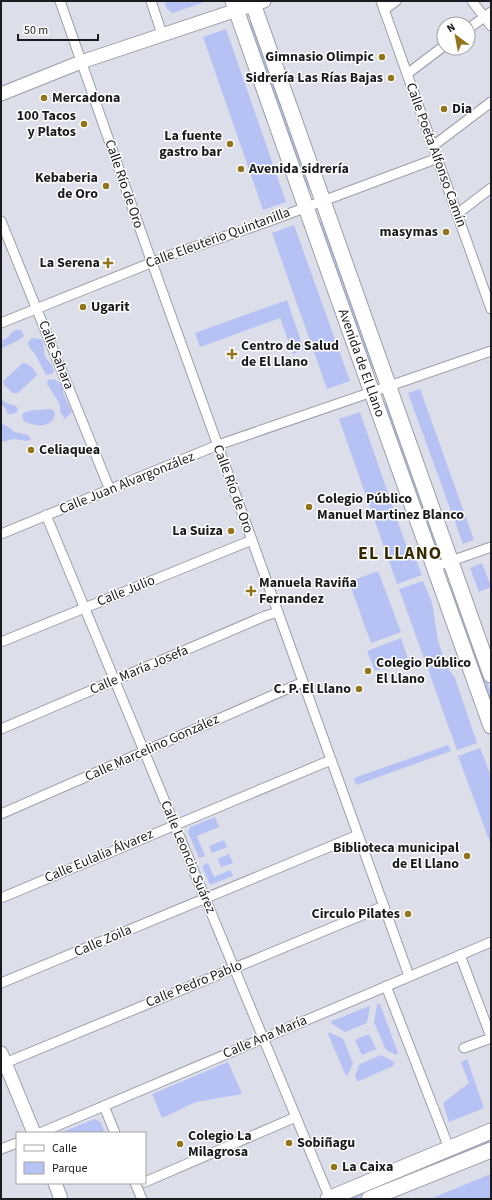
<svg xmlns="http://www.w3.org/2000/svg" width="492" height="1200" font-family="'Source Sans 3',sans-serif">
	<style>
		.green { fill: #b6c1f4 }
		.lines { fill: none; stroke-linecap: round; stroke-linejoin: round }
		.street-casing { stroke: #9b9ea8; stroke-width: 11 }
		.secondary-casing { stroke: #9b9ea8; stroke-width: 15 }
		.primary-casing { stroke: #9b9ea8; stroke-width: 17 }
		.street { stroke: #fff; stroke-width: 9 }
		.secondary { stroke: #fff; stroke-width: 13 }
		.primary { stroke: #fff; stroke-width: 15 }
		.poi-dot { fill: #91751a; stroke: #fff; stroke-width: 1.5 }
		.labels { text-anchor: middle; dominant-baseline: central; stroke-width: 3; stroke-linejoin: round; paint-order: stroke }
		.poi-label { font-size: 14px; font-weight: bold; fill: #1a1b1f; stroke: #fff; text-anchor: start }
		.street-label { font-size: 14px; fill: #1a1b1f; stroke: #fff }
		.district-label { font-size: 18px; font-weight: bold; letter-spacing: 1px; fill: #382a00; stroke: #fff }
	</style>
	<rect width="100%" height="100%" fill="#dcdfea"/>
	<g class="green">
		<polygon points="164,1 207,1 173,13 167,9"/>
		<polygon points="252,22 311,186 310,188 307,189 248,25 249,23"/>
		<polygon points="226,29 286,202 263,210 203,37"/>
		<polygon points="322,220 324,221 375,369 372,370 318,223"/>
		<polygon points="294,225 350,381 327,389 272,233"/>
		<polygon points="287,300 304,350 293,354 280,318 200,347 195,333"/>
		<path d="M14,330H21L24,336C18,342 9,344 1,349V340L6,339Z"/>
		<path d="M32,338L41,339C45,346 43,349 45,356C48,362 53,364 54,371L52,374L46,375L35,354L30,349L28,342Z"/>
		<path d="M23,363C29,363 35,370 37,375L18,393H13L4,385L3,381Z"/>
		<polygon points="54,379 60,383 63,387 63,392 72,412 65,419 60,412 60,405 56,398 47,384 48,380"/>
		<polygon points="420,389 474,540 463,544 408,393"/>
		<polygon points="1,399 6,403 16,406 18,410 17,412 12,414 8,414 5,408 1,405"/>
		<polygon points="387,403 439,550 436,551 383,406"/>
		<path d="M51,409L54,411L55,415C55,415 53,421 52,421C45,428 33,425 25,422L22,417L23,413C32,409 41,410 51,409Z"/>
		<polygon points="360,412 409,554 413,552 422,575 397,584 339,419"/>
		<polygon points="1,423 10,428 14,432 28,435 31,439 27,441 14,439 1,442"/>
		<polygon points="482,563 491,587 479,592 470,568"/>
		<polygon points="378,571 401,632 371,643 349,582"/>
		<polygon points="423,581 432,602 438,641 447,667 455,678 477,743 457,750 399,589"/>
		<polygon points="451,587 453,588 491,693 491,707 449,589"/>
		<polygon points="401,638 408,659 375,671 367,651"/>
		<polygon points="448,745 451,751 356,785 354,778"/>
		<polygon points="480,748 491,776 491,845 458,756"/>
		<polygon points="215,817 219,827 197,836 205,856 199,858 188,832 190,827"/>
		<polygon points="224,840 227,847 212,853 209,846"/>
		<polygon points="229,854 233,863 221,867 218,859"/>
		<polygon points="208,863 214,877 230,870 233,876 210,885 202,866"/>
		<polygon points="377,1004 380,1004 398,1053 396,1055 386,1050 374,1022"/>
		<polygon points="369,1006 370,1006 367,1023 345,1032 331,1023 332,1021"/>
		<polygon points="329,1032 343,1039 353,1063 349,1073 346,1076 328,1034"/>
		<polygon points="369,1034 376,1049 362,1055 355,1040"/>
		<polygon points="381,1055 394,1062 393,1066 359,1081 357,1081 355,1075 360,1064"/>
		<polygon points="467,1059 484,1108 449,1122 443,1103 469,1083 461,1062"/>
		<polygon points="228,1062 242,1094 196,1102 162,1118 152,1094"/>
		<polygon points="95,1119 101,1123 105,1133 60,1133"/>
		<polygon points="491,1136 491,1142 355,1199 351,1198 351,1196"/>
		<polygon points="491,1174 491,1199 430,1199"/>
	</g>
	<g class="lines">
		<g class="street-casing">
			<g id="street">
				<polyline points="60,1 146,246 409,976"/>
				<polyline points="151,1 162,34"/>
				<polyline points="381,1 491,309"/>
				<polyline points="472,1 491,26"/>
				<polyline points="384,10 396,1"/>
				<polyline points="468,29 491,12"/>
				<polyline points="407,74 444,46"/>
				<polyline points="433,146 491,102"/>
				<polyline points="457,214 491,188"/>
				<polyline points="1,221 110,490"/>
				<polyline points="1,323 168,256 264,223 438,158"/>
				<polyline points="46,515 330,1199"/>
				<polyline points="1,534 218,445 491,351"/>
				<polyline points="434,567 491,547"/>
				<polyline points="1,642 252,540"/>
				<polyline points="1,729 265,616 278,612"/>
				<polyline points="1,814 303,682"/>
				<polyline points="1,898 331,760"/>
				<polyline points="460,955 491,1037"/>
				<polyline points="1,983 358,835"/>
				<polyline points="386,986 449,1148"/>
				<polyline points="464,1048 491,1038"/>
				<polyline points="5,1063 384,906"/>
				<polyline points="104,1106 115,1133"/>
				<polyline points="40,1133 491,942"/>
				<polyline points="1,1149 17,1143"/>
				<polyline points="145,1182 296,1117"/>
				<polyline points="135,1183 142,1199"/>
			</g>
		</g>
		<g class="secondary-casing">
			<g id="secondary">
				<polyline points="1,94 81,62 264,1"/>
				<polyline points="1,1053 34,1133"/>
				<polyline points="55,1183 61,1199"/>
			</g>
		</g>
		<g class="primary-casing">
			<g id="primary">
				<path id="s1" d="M233,1L325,261L491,726"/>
				<polyline points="252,1 491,675"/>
				<polyline points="328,1199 491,1131"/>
				<polyline points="369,1199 491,1150"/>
			</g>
		</g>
		<use href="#street" class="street"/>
		<use href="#secondary" class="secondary"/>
		<use href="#primary" class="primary"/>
	</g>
	<g class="poi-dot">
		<circle cx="382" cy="57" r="4"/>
		<circle cx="391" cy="78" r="4"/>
		<circle cx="44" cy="98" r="4"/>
		<circle cx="444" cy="109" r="4"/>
		<circle cx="84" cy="124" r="4"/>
		<circle cx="230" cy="144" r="4"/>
		<circle cx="241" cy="169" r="4"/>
		<circle cx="106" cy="186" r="4"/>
		<circle cx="446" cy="232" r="4"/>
		<path d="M106 257h4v4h4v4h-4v4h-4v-4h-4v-4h4z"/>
		<circle cx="83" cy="307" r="4"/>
		<path d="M230 348h4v4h4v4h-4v4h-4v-4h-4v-4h4z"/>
		<circle cx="31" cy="450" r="4"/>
		<circle cx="309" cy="507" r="4"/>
		<circle cx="231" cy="531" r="4"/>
		<path d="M249 585h4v4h4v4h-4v4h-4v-4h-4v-4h4z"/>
		<circle cx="368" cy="671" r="4"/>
		<circle cx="359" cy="689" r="4"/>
		<circle cx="467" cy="856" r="4"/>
		<circle cx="408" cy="914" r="4"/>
		<circle cx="289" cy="1143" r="4"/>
		<circle cx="180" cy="1144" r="4"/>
		<circle cx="334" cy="1167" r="4"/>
	</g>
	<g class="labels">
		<g class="poi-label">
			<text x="374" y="57" text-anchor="end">Gimnasio Olimpic</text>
			<text x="383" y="78" text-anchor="end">Sidrería Las Rías Bajas</text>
			<text x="52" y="98">Mercadona</text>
			<text x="452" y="109">Dia</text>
			<text x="76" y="116" text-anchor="end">100 Tacos<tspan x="76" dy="16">y Platos</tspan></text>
			<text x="222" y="136" text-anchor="end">La fuente<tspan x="222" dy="16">gastro bar</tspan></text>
			<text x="249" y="169">Avenida sidrería</text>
			<text x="98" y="178" text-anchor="end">Kebaberia<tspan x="98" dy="16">de Oro</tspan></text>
			<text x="438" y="232" text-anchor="end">masymas</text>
			<text x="100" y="263" text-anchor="end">La Serena</text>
			<text x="91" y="307">Ugarit</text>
			<text x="241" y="346">Centro de Salud<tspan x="241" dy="16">de El Llano</tspan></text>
			<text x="39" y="450">Celiaquea</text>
			<text x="317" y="499">Colegio Público<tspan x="317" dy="16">Manuel Martinez Blanco</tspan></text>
			<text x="223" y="531" text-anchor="end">La Suiza</text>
			<text x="259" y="583">Manuela Raviña<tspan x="259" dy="16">Fernandez</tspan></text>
			<text x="376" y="663">Colegio Público<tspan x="376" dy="16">El Llano</tspan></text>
			<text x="351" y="689" text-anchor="end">C. P. El Llano</text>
			<text x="459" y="848" text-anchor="end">Biblioteca municipal<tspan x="459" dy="16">de El Llano</tspan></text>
			<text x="400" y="914" text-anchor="end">Circulo Pilates</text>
			<text x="188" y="1136">Colegio La<tspan x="188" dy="16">Milagrosa</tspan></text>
			<text x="297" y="1143">Sobiñagu</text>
			<text x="342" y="1167">La Caixa</text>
		</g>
		<g class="street-label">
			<text transform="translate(436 155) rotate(70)">Calle Poeta Alfonso Camín</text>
			<text transform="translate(124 184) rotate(71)">Calle Río de Oro</text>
			<text transform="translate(218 238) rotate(-20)">Calle Eleuterio Quintanilla</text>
			<text transform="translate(56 355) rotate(68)">Calle Sahara</text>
			<text stroke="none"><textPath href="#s1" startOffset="384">Avenida de El Llano</textPath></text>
			<text transform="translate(127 483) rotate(-22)">Calle Juan Alvargonzález</text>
			<text transform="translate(233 489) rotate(70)">Calle Río de Oro</text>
			<text transform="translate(126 591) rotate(-22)">Calle Julio</text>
			<text transform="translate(139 670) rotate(-23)">Calle María Josefa</text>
			<text transform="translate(152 748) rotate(-24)">Calle Marcelino González</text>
			<text transform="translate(99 856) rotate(-23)">Calle Eulalia Álvarez</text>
			<text transform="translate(188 857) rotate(67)">Calle Leoncio Suárez</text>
			<text transform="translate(103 941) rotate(-23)">Calle Zoila</text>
			<text transform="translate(194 984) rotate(-22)">Calle Pedro Pablo</text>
			<text transform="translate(265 1037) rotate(-23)">Calle Ana María</text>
		</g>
		<g class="district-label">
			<text x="400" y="553">EL LLANO</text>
		</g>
	</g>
	<rect width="492" height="1200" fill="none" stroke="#1a1b1f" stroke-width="4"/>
	<rect x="16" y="1132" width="130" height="52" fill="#ffffff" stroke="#a3a4a5"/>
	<rect x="24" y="1145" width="20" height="6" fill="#ffffff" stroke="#a3a4a5"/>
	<text x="52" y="1152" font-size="12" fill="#1a1b1f">Calle</text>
	<rect x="24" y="1162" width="20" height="12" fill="#b6c1f4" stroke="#a3a4a5"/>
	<text x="52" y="1172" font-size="12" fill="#1a1b1f">Parque</text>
	<g transform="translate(456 36) rotate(328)"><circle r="19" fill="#ffffff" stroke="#a3a4a5"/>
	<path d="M0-3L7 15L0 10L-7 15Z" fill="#91751a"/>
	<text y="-6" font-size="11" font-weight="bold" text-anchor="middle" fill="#1a1b1f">N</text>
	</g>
	<path d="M18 34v6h80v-6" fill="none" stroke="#1a1b1f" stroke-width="2"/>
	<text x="24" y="34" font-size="12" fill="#1a1b1f" stroke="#ffffff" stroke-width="3" paint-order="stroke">50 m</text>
</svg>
